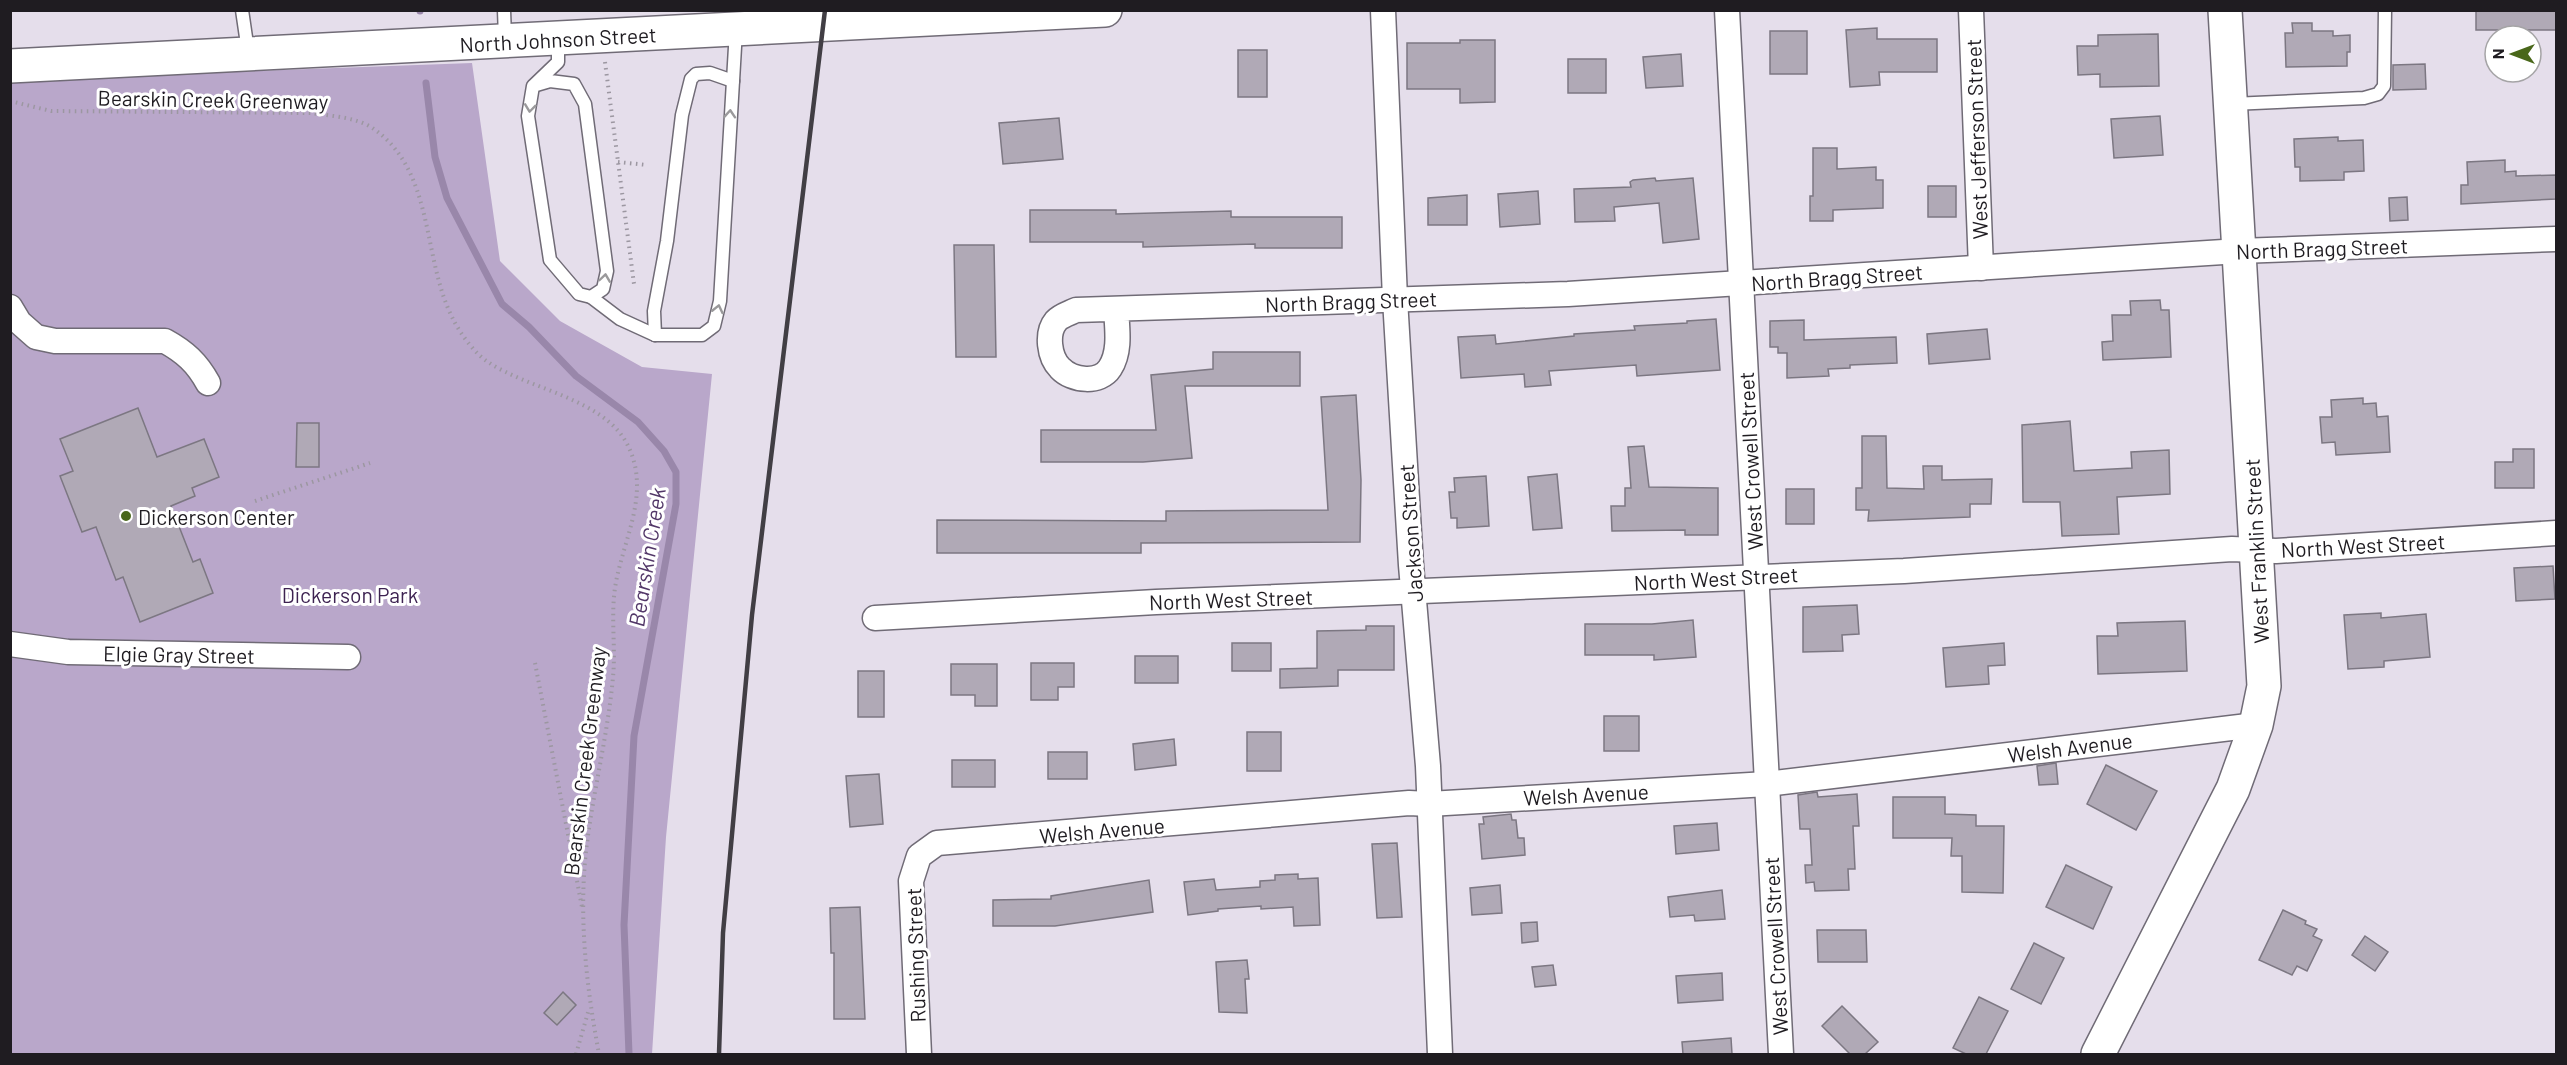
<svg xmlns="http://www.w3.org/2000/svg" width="2567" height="1065" font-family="Barlow,sans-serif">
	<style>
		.green { fill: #b9a7ca }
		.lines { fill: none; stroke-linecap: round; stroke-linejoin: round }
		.stream { stroke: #9987aa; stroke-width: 7 }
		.building { fill: #b0a9b6; stroke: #7c7782; stroke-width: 1.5 }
		.service-casing { stroke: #706b76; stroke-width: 15 }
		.minor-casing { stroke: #706b76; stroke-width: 27 }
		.secondary-casing { stroke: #706b76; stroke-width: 36 }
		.path { stroke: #9c97a1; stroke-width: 4; stroke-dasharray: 1.5 4.5; stroke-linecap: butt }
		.service { stroke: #fff; stroke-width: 12 }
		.minor { stroke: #fff; stroke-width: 24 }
		.secondary { stroke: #fff; stroke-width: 33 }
		.rail { stroke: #413e44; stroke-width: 4.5 }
		.oneway { stroke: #9a999b }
		.poi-dot { fill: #49671a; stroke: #fff; stroke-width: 2 }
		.labels { text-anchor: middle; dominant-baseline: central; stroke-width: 6; stroke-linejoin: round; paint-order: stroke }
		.street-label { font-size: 21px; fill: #1f1c21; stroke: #fff }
		.poi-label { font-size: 21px; fill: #1f1c21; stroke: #fff; text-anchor: start }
		.park-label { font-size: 21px; fill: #3d2251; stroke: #fff }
		.water-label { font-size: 22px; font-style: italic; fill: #523768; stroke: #fff }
	</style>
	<rect width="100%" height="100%" fill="#e5deeb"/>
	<polygon class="green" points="472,63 500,261 560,321 642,367 712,374 666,837 652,1054 11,1054 10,80"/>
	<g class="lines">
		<g class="stream">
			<polyline points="420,10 420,11"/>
			<polyline points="426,83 435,157 447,198 502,304 529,327 576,376 638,422 664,451 676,472 676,504 634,736 624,925 629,1054"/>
		</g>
	</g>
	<g class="building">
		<rect x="2476" y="10" width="80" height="20"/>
		<polygon points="2292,23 2312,23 2312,31 2333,31 2333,36 2350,35 2350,52 2347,52 2347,66 2286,67 2285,33 2293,33"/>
		<polygon points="1877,28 1877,39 1937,39 1937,72 1879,72 1880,85 1850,87 1846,30"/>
		<rect x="1770" y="31" width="37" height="43"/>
		<polygon points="2158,34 2159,86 2100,87 2100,74 2078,75 2077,46 2098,46 2098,35"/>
		<polygon points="1460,40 1495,40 1495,102 1460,103 1460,89 1407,89 1407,43 1460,43"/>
		<rect x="1238" y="50" width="29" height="47"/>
		<polygon points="1681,54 1683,86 1646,88 1643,57"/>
		<rect x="1568" y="59" width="38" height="34"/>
		<polygon points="2425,64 2426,89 2393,90 2393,65"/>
		<polygon points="2160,116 2163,155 2114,158 2111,119"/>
		<polygon points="1059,118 1063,159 1003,164 999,123"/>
		<polygon points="2338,137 2338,141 2363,140 2364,171 2344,172 2344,180 2300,181 2300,167 2295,167 2294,139"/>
		<polygon points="1813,148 1837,148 1837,169 1876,167 1876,180 1883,180 1883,208 1833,210 1833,221 1810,221 1810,196 1813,196"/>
		<polygon points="2505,160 2505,172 2516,171 2516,176 2556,175 2556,199 2461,204 2461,185 2468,185 2467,162"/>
		<polygon points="1655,178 1656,181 1693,178 1699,239 1663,243 1659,203 1614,207 1615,221 1575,222 1574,189 1631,187 1630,182 1633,180"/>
		<rect x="1928" y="186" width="28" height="31"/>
		<polygon points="1538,191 1540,224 1500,227 1498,194"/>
		<polygon points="1467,195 1467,225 1428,225 1428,198"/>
		<polygon points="2407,197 2408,220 2390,221 2389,198"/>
		<polygon points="1030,210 1116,210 1116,214 1231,211 1231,217 1342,217 1342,248 1255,248 1255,244 1143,247 1143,242 1030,242"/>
		<polygon points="954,245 994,245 996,357 956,357"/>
		<polygon points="2160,300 2161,310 2169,310 2171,357 2103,360 2102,342 2113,341 2112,315 2131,315 2130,301"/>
		<polygon points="1716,319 1720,370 1637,376 1636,365 1549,371 1551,385 1525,387 1524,374 1461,378 1458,337 1495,335 1496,344 1574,336 1574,334 1635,330 1634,326 1687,323 1687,321"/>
		<polygon points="1804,320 1804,340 1896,337 1897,363 1850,365 1850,368 1828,369 1829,376 1787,378 1787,353 1778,353 1778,347 1770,347 1770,321"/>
		<polygon points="1987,329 1990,359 1929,364 1927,334"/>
		<polygon points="1213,352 1300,352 1300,386 1185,386 1192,458 1143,462 1041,462 1041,430 1156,430 1151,375 1213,369"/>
		<polygon points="1356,395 1361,480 1360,542 1141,543 1141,553 937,553 937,520 1166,521 1166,511 1328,510 1321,397"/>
		<polygon points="2363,398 2363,404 2376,403 2377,417 2388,416 2390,452 2336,455 2335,442 2322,443 2320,417 2332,417 2331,400"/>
		<polygon points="138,408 157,457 204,439 219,477 192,488 195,496 171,506 193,562 200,559 213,593 140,622 123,577 116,580 96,527 82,532 60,476 73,471 60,439"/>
		<polygon points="2070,421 2074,471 2132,468 2131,452 2169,450 2170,494 2117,497 2119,534 2062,536 2060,502 2023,502 2022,425"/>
		<polygon points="297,423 319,423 319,467 296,467"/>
		<polygon points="1862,436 1886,436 1887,488 1924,489 1923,466 1942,466 1942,480 1992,479 1991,504 1970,504 1970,517 1868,521 1869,510 1856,510 1856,488 1862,488"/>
		<polygon points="1644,446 1649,487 1718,488 1718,535 1685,535 1685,530 1612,531 1611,506 1625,506 1625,488 1631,488 1628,447"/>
		<polygon points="2513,449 2534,449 2534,488 2495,488 2495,462 2513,462"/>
		<polygon points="1557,474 1562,528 1533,530 1528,477"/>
		<polygon points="1486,476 1489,526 1457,528 1457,518 1451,518 1449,492 1455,492 1454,478"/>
		<rect x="1786" y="489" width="28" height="35"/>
		<polygon points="2553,566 2555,599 2516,601 2514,568"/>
		<polygon points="1857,605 1859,634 1842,635 1843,651 1803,652 1803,607"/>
		<polygon points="2381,613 2381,618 2426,614 2430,657 2384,661 2384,667 2348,669 2344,615"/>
		<polygon points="1693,620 1696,657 1654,660 1654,655 1585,655 1585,624 1652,624"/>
		<polygon points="2185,621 2187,671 2098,674 2097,636 2118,636 2117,623"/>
		<polygon points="1366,626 1394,626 1394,670 1338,670 1338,686 1280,688 1280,669 1317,668 1317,631 1366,630"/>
		<rect x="1232" y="643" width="39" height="28"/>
		<polygon points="2004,643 2005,665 1988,666 1989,684 1946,687 1943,648"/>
		<rect x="1135" y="656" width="43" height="27"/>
		<polygon points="1031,663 1074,663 1074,687 1058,687 1058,700 1031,700"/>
		<polygon points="951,664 997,664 997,706 975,706 975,695 951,695"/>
		<rect x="858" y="671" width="26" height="46"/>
		<rect x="1604" y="716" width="35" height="35"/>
		<rect x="1247" y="732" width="34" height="39"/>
		<polygon points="1174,739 1176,765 1135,770 1133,744"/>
		<rect x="1048" y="752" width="39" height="27"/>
		<rect x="952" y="760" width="43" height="27"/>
		<polygon points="2056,763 2058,784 2039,785 2037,766"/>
		<polygon points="2106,765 2157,791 2136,830 2087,804"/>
		<polygon points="879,774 883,824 850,827 846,776"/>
		<polygon points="1817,792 1818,797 1857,794 1859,826 1853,826 1855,869 1848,869 1849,890 1815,891 1814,882 1806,883 1805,865 1812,865 1810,829 1800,829 1798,795"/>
		<polygon points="1893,797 1945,797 1945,814 1976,815 1976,826 2004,826 2003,893 1962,892 1962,856 1951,856 1952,838 1893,838"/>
		<polygon points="1511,814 1512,820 1516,820 1518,838 1524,838 1525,855 1482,859 1479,824 1484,824 1483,817"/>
		<polygon points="1717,823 1719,850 1676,854 1674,826"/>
		<polygon points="1397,843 1402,917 1377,918 1372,844"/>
		<polygon points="2066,865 2112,887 2093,929 2046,907"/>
		<polygon points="1298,874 1298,879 1318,878 1320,925 1294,926 1293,907 1261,909 1261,906 1218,909 1218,911 1188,915 1184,882 1214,879 1216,890 1260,887 1260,881 1275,880 1275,875"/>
		<polygon points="1149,880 1153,912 1055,926 993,926 993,900 1051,899 1051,896"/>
		<polygon points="1500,885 1502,913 1472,915 1470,888"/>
		<polygon points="1722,890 1725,919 1695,921 1694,915 1670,917 1668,897"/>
		<polygon points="860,907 865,1019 834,1019 834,953 831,953 830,908"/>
		<polygon points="2283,910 2306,921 2305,924 2317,929 2313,936 2322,940 2307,971 2297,966 2292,975 2259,960"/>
		<polygon points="1537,922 1538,941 1522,943 1521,923"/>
		<polygon points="1817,930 1866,930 1867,962 1818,962"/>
		<polygon points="2365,936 2388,952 2375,971 2352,955"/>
		<polygon points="2034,943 2064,958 2041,1004 2011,989"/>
		<polygon points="1247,960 1249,979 1245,979 1247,1013 1219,1012 1216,962"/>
		<polygon points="1553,965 1556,985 1535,987 1532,967"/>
		<polygon points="1722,973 1723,1000 1678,1003 1676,976"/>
		<polygon points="563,992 576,1005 557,1025 544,1013"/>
		<polygon points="1979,997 2008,1011 1986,1054 1966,1054 1953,1048"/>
		<polygon points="1842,1006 1878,1042 1865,1054 1850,1054 1822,1026"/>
		<polygon points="1731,1038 1732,1054 1683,1054 1682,1042"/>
	</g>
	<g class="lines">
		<g class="service-casing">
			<g id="service">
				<polyline points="242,10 248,51"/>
				<polyline points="504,10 505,38"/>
				<polyline points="533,86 550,81 574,84 585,104 607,271 603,289 591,297 579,294 550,260 528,116 533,86 558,62 558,40"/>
				<polyline points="2232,104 2364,98 2378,94 2384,86 2385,10"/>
				<polyline points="591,297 620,319 655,335 702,335 714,326 720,301 736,30"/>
				<polyline points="655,335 654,311 667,241 682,115 691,79 696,74 710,73 733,81"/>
			</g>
		</g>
		<g class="minor-casing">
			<g id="minor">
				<polyline points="1383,10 1395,299 1411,565 1428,766 1440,1054"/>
				<polyline points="1727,10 1781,1054"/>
				<polyline points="1971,10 1981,268"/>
				<path d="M10,307L19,322L36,337L55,341H165C185,352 197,363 208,383"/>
				<path d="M1116,309C1117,328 1121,351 1110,368C1100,384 1072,381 1060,368C1049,357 1046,333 1056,321C1060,316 1070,313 1076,310L1568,294L2239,251L2556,239"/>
				<polyline points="875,618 1156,602 1904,571 2232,549 2276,551 2556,533"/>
				<polyline points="10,644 68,652 348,657"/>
				<polyline points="919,1054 911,881 919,856 937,843 1409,803 1429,804 1767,784 2256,725"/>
			</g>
		</g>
		<g class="secondary-casing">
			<g id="secondary">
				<polyline points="10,66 1105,10"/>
				<polyline points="2098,1054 2233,789 2256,725 2264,686 2225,10"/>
			</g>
		</g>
		<g class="path">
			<polyline points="605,62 634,284"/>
			<path d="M10,101L51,111L311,113C331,116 354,117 371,127C436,170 421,257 453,319C460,333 474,353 488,362C528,389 601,398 626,442C652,489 625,535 616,582C610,613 616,646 613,677C608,733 594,788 587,843C578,913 586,985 599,1054"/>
			<polyline points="618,162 647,165"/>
			<polyline points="255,501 370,463"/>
			<polyline points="535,663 582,907"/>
			<polyline points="576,1054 589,1009"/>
		</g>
		<use href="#service" class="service"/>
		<use href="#minor" class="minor"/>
		<use href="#secondary" class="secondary"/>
		<polyline class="rail" points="719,1054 723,933 752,615 825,10"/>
	</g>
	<defs><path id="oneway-chevron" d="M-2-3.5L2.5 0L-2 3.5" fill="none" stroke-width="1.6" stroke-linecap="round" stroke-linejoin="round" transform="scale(1.5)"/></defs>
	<g class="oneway">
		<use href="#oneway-chevron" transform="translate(530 108) rotate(97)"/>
		<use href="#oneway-chevron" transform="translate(730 114) rotate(-86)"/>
		<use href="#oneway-chevron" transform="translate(605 278) rotate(-82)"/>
		<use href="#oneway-chevron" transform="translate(718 309) rotate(-77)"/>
	</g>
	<circle class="poi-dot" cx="126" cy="516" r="6"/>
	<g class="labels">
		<g class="street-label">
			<text transform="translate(558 39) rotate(-3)">North Johnson Street</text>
			<text transform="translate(213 99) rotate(1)">Bearskin Creek Greenway</text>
			<text transform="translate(1976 139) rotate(-92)">West Jefferson Street</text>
			<text transform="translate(2322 248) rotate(-2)">North Bragg Street</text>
			<text transform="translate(1837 277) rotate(-4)">North Bragg Street</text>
			<text transform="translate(1351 301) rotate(-2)">North Bragg Street</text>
			<text transform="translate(1750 461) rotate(-93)">West Crowell Street</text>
			<text transform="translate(1410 533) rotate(-94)">Jackson Street</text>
			<text transform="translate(2363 545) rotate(-3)">North West Street</text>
			<text transform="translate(2256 551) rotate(-93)">West Franklin Street</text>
			<text transform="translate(1716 578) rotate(-3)">North West Street</text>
			<text transform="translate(1231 599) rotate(-2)">North West Street</text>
			<text transform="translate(179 654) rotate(1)">Elgie Gray Street</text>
			<text transform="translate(2070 747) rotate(-7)">Welsh Avenue</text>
			<text transform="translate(584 761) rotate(-83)">Bearskin Creek Greenway</text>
			<text transform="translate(1586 794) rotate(-3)">Welsh Avenue</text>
			<text transform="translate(1102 830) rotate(-5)">Welsh Avenue</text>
			<text transform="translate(1775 946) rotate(-93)">West Crowell Street</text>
			<text transform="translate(915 955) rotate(-92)">Rushing Street</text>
		</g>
		<g class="poi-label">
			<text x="138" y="516">Dickerson Center</text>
		</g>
		<g class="park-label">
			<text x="350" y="594">Dickerson Park</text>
		</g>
		<g class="water-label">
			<text transform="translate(646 557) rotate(-81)">Bearskin Creek</text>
		</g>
	</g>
	<rect width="2567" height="1065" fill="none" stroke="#1f1c21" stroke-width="24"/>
	<g transform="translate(2513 54) rotate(270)"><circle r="28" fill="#ffffff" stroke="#a5a4a6" stroke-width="1.5"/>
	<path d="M0-4.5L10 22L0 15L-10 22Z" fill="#49671a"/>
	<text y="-9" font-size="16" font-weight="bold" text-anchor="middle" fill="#1f1c21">N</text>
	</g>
</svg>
